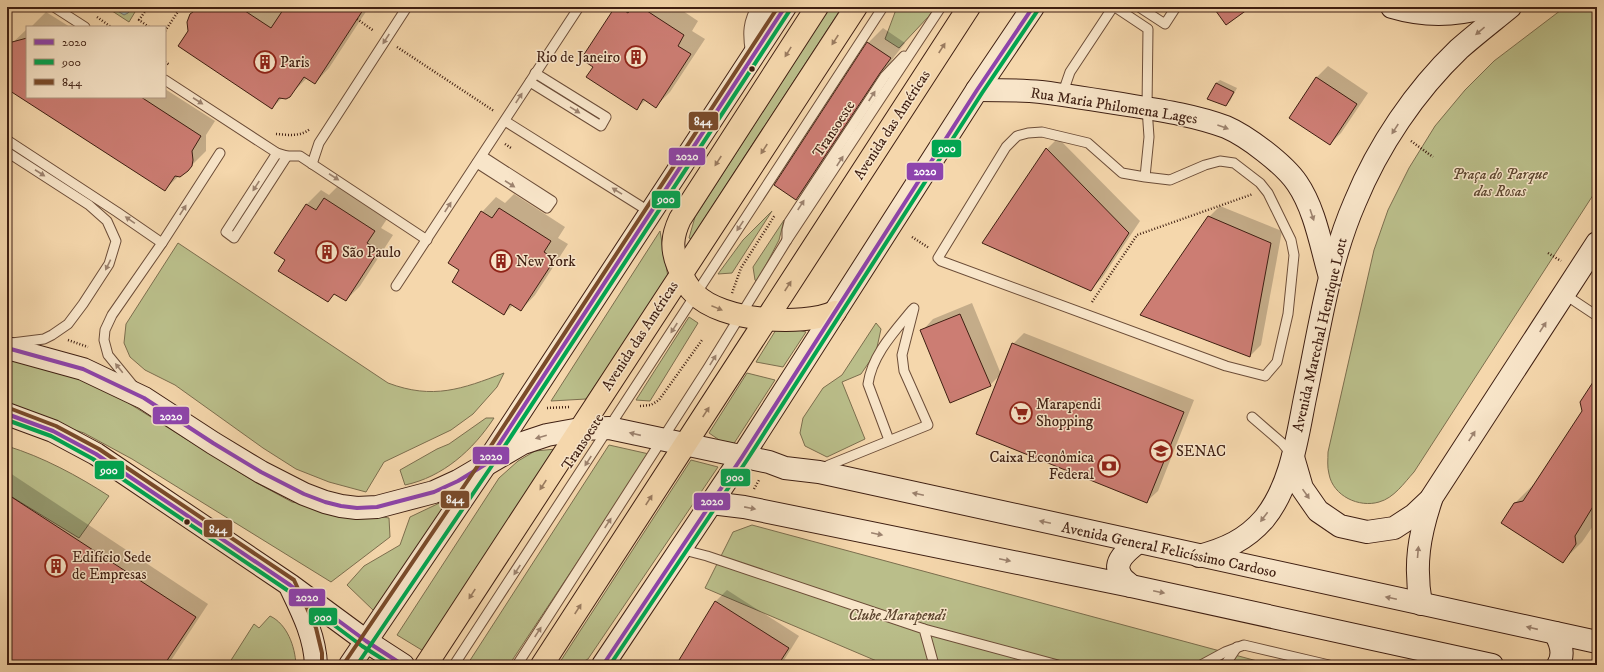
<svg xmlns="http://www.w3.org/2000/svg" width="1604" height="672" font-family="'IM FELL DW Pica',serif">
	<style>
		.green { fill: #babe8a; stroke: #7c6e4e }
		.water { fill: #9fb7b3; stroke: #797a73 }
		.shadow { fill: #0003 }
		.building { fill: #cc7d73; stroke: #3f1f12 }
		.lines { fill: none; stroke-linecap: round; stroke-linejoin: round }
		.lane-casing { stroke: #6c4d38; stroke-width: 11 }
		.street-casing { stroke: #6c4d38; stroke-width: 20 }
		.secondary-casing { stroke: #3f1f12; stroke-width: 24 }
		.highway-casing { stroke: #3f1f12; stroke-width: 24 }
		.path { stroke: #3f1f12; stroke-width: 2.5; stroke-dasharray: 1 2; stroke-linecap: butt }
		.lane { stroke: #f8e5c9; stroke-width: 9 }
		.street { stroke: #f8e5c9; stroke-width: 18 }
		.secondary { stroke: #f8e5c9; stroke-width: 22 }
		.highway { stroke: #f5d7ac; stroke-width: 22 }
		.bus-1-casing { stroke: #f8e5c9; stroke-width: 7 }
		.bus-2-casing { stroke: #f8e5c9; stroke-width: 7 }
		.bus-3-casing { stroke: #f8e5c9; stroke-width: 7 }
		.bus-1 { stroke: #8e44ad; stroke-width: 4 }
		.bus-2 { stroke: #00a651; stroke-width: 4 }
		.bus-3 { stroke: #7a4b2a; stroke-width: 4 }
		.oneway { fill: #9c826e }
		.oneway2 { fill: #9a7b5f }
		.bus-dot { fill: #3f1f12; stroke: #f8e5c9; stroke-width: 1.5 }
		.labels { text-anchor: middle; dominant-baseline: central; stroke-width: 3; stroke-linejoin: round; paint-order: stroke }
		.poi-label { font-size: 15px; fill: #3f1f12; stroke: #f8e5c9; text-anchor: start }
		.street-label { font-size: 15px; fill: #3f1f12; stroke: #f8e5c9 }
		.park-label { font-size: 15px; font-style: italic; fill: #5e4730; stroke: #f8e5c9 }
		.line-badge { stroke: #f8e5c9; stroke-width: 1.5 }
		.badge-label { font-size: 11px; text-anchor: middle; font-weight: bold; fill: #fff }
	</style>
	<rect width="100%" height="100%" fill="#f5d7ac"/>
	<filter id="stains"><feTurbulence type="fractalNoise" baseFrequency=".005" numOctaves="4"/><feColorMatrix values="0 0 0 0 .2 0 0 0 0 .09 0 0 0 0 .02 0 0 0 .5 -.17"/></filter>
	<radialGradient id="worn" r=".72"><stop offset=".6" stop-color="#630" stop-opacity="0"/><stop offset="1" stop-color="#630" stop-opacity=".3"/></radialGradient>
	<g class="green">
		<polygon points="106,7 115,7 116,10 128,13 133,7 138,7 129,22"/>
		<polygon points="830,7 842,7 691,239 689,238 695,217"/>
		<polygon points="897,7 935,7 929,16 899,48 885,39"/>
		<path d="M1565,7H1597V189L1414,472C1404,483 1394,498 1379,502C1359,508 1333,496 1329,474C1327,467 1328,459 1328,452L1374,250L1388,210L1409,168L1435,126L1465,90L1494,61Z"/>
		<polygon points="772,211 732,273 718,274 743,240"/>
		<polygon points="784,220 779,240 757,282 755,280 753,267"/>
		<polygon points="660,231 668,277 586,399 551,401"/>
		<path d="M178,243L388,383C433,400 462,389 504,373L497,387L473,414L451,430L384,462L366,492L329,482L296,469L263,448L175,385L145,370L130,357L124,343L126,324Z"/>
		<polygon points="689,317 698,323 650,401 636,400"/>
		<polygon points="876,323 881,329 876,352 861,374 842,382 865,439 827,457 805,446 800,433 803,418 823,388 842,375"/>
		<polygon points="779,325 806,332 783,367 756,362"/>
		<polygon points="7,359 68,374 122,399 255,482 292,502 389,518 390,537 331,582 132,459 84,433 7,407"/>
		<polygon points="747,373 775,380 731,448 709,433"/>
		<path d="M486,418H494C473,450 443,477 405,485L400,470L437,449L449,444Z"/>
		<polygon points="609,445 649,454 509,665 467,665"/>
		<path d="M7,446C43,457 78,476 109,496L79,538L7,494Z"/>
		<polygon points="556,449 425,652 397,635 499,478 518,461 535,451"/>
		<polygon points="691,460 718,467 588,659 577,665 558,665"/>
		<polygon points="450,498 374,611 347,585 364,566 400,545 410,517"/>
		<polygon points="752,525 1272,665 886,665 705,588 733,532"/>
		<path d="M270,616C287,624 295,646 296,665H228L254,624L259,628Z"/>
	</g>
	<polygon class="water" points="115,7 133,7 128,13 124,15 116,10"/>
	<g class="shadow">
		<polygon points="198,7 275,7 283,12 286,7 369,7 329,68 315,83 307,78 289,96 282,98 272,108 189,31 190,14"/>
		<polygon points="617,7 677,7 698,21 692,31 705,39 670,92 656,106 646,100 637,108 595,67"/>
		<polygon points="46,12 70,27 31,27"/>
		<polygon points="883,28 905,43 894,57 810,184 796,199 775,185 868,43"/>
		<polygon points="27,29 27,97 165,97 165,89 215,121 206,135 206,151 184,173 179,176 164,190 7,88 7,48"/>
		<polygon points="1328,66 1368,93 1341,133 1330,144 1290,117 1317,77"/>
		<polygon points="1220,80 1237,88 1230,101 1226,105 1216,83"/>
		<polygon points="1058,138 1140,221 1102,278 1091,289 1047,149"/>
		<polygon points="340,184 389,216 381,228 393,235 360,286 346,300 335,293 328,301 287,260 276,253 307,204 321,190 329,195"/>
		<polygon points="514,194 565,227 558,238 568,244 535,295 521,310 513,305 504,314 461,270 482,212 496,197 505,203"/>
		<polygon points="1220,206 1282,231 1261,345 1250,356 1209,217"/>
		<polygon points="972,303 1001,374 1013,344 1024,333 1194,400 1158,491 1146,502 1001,374 990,385 922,331 933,319"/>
		<polygon points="1597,379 1597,511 1594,515 1595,523 1582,542 1563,561 1515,503 1535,483 1583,411"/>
		<polygon points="7,471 208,604 168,665 7,665"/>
		<polygon points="727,590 799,636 781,665 677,665 716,601"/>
	</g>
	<g class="building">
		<polygon points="200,7 239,7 271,28 285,7 365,7 315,84 304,77 290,97 286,99 279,98 272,109 178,46 188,31 187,22 190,14"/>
		<polygon points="615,7 619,7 628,13 632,7 641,7 684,35 678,46 691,54 656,108 643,99 637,110 586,77 593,67 581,59"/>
		<polygon points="1213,7 1251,7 1226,25"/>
		<polygon points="27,38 27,97 141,97 201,136 192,151 193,160 192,166 188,171 180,177 175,176 165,191 7,89 7,46 12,42"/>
		<polygon points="867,42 891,58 880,73 796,200 774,185"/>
		<polygon points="1316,77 1357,104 1330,145 1289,118"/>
		<polygon points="1216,83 1234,92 1226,106 1207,99"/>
		<polygon points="1046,148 1129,233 1091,291 982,243"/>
		<polygon points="324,198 375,231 367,243 379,250 346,301 334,294 328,302 278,271 285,260 274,253 306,204 316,210"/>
		<polygon points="499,208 551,241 544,252 555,259 521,311 510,304 504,315 452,282 459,270 448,263 481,211 492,218"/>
		<polygon points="1208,216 1271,243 1250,357 1140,315"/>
		<polygon points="960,314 991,386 950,403 920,330"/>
		<polygon points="1012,343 1184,412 1147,503 976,434"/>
		<polygon points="1597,376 1597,500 1575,536 1576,544 1563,563 1501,523 1514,503 1523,501 1582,411 1580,402"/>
		<polygon points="7,494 196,617 164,665 7,665"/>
		<polygon points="715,601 789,648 778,665 676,665"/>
	</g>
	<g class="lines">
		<g class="lane-casing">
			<g id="lane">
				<polyline points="54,7 85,27"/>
				<polyline points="1115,7 1148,29 1147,108 1149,137 1145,177 1170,180 1205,165 1220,161 1234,163 1260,183 1268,193 1291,240 1294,255 1288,314 1277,362 1265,376 1226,366 941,261 938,258 1006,147 1017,136 1028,133 1042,132 1088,143 1122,173 1145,177"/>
				<polyline points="1139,7 1165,24 1176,7"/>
				<polyline points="165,80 277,153 287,156 300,156 427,240"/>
				<polyline points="530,82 601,126 606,117 535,73"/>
				<polyline points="1062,95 1070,72 1113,7"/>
				<polyline points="505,121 650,212"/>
				<polyline points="7,140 117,212 162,243"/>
				<polyline points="7,152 89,205 107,221 116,241 109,264 83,304 68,324 52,335 44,339 12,343"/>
				<polyline points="277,153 226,232 234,238 287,156"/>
				<polyline points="477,163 547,208 552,201 482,156"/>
				<polyline points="312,164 319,143 407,7"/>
				<polyline points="787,240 787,230 789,222 885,76 904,56"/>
				<polyline points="396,286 579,7"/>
				<polyline points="1564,294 1597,316"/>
				<polyline points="135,388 108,355 104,340 105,330 112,315 162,243 220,153"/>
				<polyline points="1252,417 1282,443 1292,455"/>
				<path d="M889,440L868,384C872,355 894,332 912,310"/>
				<polyline points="822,469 829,465 928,425 904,371 902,355 914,308"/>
				<polyline points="680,549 707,556 924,629 934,665"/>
				<polyline points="924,629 1058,665"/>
				<polyline points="454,665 883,7"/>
				<polyline points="517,665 708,368 787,240 941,7"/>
				<polyline points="1201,665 1225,652 1244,645 1329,665"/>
				<polyline points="1225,665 1237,647"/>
			</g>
		</g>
		<g class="street-casing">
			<path id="street" d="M755,52C752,34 752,22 762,7"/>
		</g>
		<g class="secondary-casing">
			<g id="secondary">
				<path d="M1392,7C1422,16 1455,16 1486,7"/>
				<path d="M977,90C999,90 1020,90 1041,92C1072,96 1103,101 1134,106C1165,111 1196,116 1226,127C1247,136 1284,164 1297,183C1315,209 1321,246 1330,277"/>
				<polyline points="7,348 83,369 144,398 213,443 261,472 304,494 325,502 341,506 357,508 377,507 434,492 458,481 523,443 547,435 580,429 609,428 769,462 785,468 819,472 1597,642"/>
				<polyline points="7,414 53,431 96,454 290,585 366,641 403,665"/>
				<polyline points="1293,457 1302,488 1318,511 1340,526 1367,532 1394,528 1414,515 1431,499"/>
				<polyline points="711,503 744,507 1131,586 1492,665"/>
				<path d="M1199,556C1225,549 1246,540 1264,519C1291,486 1297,438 1305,398C1319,332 1328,264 1355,202C1378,146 1415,91 1459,49C1476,34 1493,21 1510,7"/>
				<path d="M1131,586C1128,583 1122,579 1120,574C1113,561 1128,550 1137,543"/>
				<path d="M291,588C303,613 315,637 316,665"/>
				<path d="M1421,604C1414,565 1419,535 1432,497L1597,243"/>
				<path d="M1555,633C1561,643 1565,654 1558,665"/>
				<polyline points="350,665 486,464 785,7"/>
				<polyline points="603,665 742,457 977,90 1033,7"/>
			</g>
		</g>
		<g class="highway-casing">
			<g id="highway">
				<path d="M817,7L680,219C672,236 671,249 678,266C682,276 687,287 695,294C721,321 802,327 835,312"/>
				<polyline points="426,665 856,7"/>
				<polyline points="542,665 969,7"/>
			</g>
		</g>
		<g class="path">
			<polyline points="148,7 139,20 149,27"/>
			<polyline points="97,17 111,27"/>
			<polyline points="357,19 374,31"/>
			<polyline points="165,31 181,7"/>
			<polyline points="397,47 494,111"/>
			<polyline points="165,62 170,65"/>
			<path d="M276,134C288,135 300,137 310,129"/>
			<polyline points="1411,141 1433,157"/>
			<polyline points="505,144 511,148"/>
			<polyline points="912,237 929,248"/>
			<polyline points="1548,253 1561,261"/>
			<polyline points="732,293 741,268 775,215"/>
			<polyline points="1092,302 1137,235 1253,194"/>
			<polyline points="68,340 88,347"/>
			<polyline points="640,406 651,405 659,400 702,340"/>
			<polyline points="547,408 570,407"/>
			<polyline points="754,489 759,480"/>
		</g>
		<use href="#lane" class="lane"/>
		<use href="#street" class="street"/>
		<use href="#secondary" class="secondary"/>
		<use href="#highway" class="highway"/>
		<g class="bus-1-casing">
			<g id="bus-1">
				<polyline points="7,348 83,369 144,398 213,443 261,472 304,494 325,502 341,506 357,508 377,507 434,492 458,481 486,464 785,7"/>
				<polyline points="7,414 53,431 96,454 290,585 366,641 403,665"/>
				<polyline points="603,665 742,457 977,90 1033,7"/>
			</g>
		</g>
		<g class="bus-2-casing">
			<g id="bus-2">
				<polyline points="7,420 51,436 93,459 287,590 362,646 392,665"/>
				<polyline points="357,665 491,467 790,10"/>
				<polyline points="610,665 747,460 982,93 1038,10"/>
			</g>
		</g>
		<g class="bus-3-casing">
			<g id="bus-3">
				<polyline points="9,408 56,426 99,449 294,580 316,628 322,653 322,665"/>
				<polyline points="345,662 481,461 778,7"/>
			</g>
		</g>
		<use href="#bus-1" class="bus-1"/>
		<use href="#bus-2" class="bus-2"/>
		<use href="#bus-3" class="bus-3"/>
	</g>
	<defs><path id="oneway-solid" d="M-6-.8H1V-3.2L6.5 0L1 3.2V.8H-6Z"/></defs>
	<g class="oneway">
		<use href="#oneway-solid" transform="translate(1480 31) rotate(140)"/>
		<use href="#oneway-solid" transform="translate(386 39) rotate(123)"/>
		<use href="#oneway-solid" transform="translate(872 96) rotate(-57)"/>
		<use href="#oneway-solid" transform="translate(519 98) rotate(-57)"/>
		<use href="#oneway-solid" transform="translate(198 101) rotate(33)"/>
		<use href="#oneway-solid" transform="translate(575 110) rotate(32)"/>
		<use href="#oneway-solid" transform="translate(1223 127) rotate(20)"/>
		<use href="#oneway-solid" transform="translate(1395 129) rotate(123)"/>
		<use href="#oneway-solid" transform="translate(840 161) rotate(-57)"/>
		<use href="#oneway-solid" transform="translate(40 173) rotate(33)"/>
		<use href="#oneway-solid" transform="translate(334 177) rotate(33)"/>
		<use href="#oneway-solid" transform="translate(510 184) rotate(33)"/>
		<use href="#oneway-solid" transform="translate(256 186) rotate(123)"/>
		<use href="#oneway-solid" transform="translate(617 191) rotate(-148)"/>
		<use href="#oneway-solid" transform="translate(801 205) rotate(-57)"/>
		<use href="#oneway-solid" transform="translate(448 207) rotate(-57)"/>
		<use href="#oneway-solid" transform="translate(183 210) rotate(-57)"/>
		<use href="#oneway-solid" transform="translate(1312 215) rotate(71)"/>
		<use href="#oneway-solid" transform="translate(130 220) rotate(-145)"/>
		<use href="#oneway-solid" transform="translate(740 226) rotate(124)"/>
		<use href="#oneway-solid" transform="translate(108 265) rotate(116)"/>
		<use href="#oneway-solid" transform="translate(1543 327) rotate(-57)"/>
		<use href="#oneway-solid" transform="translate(674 328) rotate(123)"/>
		<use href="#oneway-solid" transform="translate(713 360) rotate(-58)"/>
		<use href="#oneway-solid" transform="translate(119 368) rotate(-129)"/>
		<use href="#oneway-solid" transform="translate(635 434) rotate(-167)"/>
		<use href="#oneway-solid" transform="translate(1472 436) rotate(-57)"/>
		<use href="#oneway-solid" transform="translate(541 437) rotate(164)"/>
		<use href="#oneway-solid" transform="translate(588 461) rotate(123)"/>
		<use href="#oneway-solid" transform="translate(918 494) rotate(-168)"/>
		<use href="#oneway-solid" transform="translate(1306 494) rotate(55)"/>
		<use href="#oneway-solid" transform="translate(750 508) rotate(11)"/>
		<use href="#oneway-solid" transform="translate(1264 517) rotate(127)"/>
		<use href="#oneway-solid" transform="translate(1045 522) rotate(-168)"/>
		<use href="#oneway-solid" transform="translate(608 523) rotate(-57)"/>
		<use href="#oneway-solid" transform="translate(877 534) rotate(12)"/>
		<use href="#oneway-solid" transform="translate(1418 552) rotate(-85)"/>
		<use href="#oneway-solid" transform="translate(1005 560) rotate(12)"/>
		<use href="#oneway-solid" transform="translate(517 570) rotate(123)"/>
		<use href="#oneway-solid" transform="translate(1159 592) rotate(12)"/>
		<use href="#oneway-solid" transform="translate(1391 598) rotate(-168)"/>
		<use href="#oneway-solid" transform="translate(1532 628) rotate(-167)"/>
		<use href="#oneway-solid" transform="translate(538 632) rotate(-57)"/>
	</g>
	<g class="oneway2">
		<use href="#oneway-solid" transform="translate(835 40) rotate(123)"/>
		<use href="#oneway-solid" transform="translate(942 48) rotate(-57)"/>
		<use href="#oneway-solid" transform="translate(788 52) rotate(122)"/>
		<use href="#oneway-solid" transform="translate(764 149) rotate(123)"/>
		<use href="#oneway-solid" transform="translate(718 161) rotate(123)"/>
		<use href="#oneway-solid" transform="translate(788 286) rotate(-57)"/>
		<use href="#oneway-solid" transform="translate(717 308) rotate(22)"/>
		<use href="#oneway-solid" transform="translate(706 412) rotate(-57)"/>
		<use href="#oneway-solid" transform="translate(543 485) rotate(123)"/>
		<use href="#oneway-solid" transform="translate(649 500) rotate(-57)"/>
		<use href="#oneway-solid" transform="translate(472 594) rotate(123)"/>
		<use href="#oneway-solid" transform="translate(578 609) rotate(-57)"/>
	</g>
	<defs>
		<g id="building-ring" transform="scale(1.15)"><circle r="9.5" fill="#f8e5c9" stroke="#8f2418" stroke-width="1.5"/><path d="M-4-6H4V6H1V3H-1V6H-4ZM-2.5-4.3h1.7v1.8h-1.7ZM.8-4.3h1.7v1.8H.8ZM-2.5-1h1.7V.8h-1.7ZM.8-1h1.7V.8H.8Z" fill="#8f2418"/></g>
		<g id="supermarket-ring" transform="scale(1.15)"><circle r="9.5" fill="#f8e5c9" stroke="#8f2418" stroke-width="1.5"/><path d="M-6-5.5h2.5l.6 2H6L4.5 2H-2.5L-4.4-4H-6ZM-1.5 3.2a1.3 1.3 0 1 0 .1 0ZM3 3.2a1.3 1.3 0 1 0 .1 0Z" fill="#8f2418"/></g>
		<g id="university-ring" transform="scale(1.15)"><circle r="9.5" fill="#f8e5c9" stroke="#8f2418" stroke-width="1.5"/><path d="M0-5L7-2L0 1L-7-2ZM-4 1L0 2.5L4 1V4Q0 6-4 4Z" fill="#8f2418"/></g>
		<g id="bank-ring" transform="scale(1.15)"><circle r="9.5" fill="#f8e5c9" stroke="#8f2418" stroke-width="1.5"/><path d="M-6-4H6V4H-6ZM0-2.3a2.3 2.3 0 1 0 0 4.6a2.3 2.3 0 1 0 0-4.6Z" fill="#8f2418"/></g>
	</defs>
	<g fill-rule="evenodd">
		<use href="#building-ring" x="636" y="57"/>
		<use href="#building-ring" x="265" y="62"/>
		<use href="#building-ring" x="327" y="252"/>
		<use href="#building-ring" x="501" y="261"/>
		<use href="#supermarket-ring" x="1021" y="413"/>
		<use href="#university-ring" x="1161" y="451"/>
		<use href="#bank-ring" x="1109" y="466"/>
		<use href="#building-ring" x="56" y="566"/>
	</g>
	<g class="bus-dot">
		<circle cx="752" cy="69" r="3.5"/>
		<circle cx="187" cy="522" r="3.5"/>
	</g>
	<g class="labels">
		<g class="poi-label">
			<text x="620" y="57" text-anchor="end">Rio de Janeiro</text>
			<text x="280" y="62">Paris</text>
			<text x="342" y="252">São Paulo</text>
			<text x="516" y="261">New York</text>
			<text x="1036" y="404">Marapendi<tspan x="1036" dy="17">Shopping</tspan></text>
			<text x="1176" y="451">SENAC</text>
			<text x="1094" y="457" text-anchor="end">Caixa Econômica<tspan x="1094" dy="17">Federal</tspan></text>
			<text x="72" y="557">Edifício Sede<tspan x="72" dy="17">de Empresas</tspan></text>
		</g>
		<g class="street-label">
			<text transform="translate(1114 106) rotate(9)">Rua Maria Philomena Lages</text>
			<text transform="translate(892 125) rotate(-57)">Avenida das Américas</text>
			<text transform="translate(834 129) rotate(-57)">Transoeste</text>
			<text transform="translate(1320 335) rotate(-77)">Avenida Marechal Henrique Lott</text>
			<text transform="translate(640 336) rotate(-57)">Avenida das Américas</text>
			<text transform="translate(583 442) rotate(-57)">Transoeste</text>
			<text transform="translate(1169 550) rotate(12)">Avenida General Felicíssimo Cardoso</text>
		</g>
		<g class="park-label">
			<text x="1500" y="174">Praça do Parque<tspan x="1500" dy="17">das Rosas</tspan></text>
			<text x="897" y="615">Clube Marapendi</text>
		</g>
	</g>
	<g class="line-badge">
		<rect x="688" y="111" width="31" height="20" rx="4" fill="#7a4b2a"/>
		<rect x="931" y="139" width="31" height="19" rx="4" fill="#00a651"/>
		<rect x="668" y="147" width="38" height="19" rx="4" fill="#8e44ad"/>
		<rect x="906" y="162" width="38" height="19" rx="4" fill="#8e44ad"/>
		<rect x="651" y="190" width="30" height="19" rx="4" fill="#00a651"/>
		<rect x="152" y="406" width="38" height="19" rx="4" fill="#8e44ad"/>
		<rect x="472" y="446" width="38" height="19" rx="4" fill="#8e44ad"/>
		<rect x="94" y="460" width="31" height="20" rx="4" fill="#00a651"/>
		<rect x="720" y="468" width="31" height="19" rx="4" fill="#00a651"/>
		<rect x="440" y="490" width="30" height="19" rx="4" fill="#7a4b2a"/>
		<rect x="693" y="492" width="38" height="19" rx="4" fill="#8e44ad"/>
		<rect x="203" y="519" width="30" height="19" rx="4" fill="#7a4b2a"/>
		<rect x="288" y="588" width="38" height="19" rx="4" fill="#8e44ad"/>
		<rect x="308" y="607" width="30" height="19" rx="4" fill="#00a651"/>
	</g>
	<g class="badge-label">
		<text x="703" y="125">844</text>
		<text x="947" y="152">900</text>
		<text x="687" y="160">2020</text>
		<text x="925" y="175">2020</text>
		<text x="666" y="203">900</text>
		<text x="171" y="420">2020</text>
		<text x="491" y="460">2020</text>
		<text x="109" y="474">900</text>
		<text x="735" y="481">900</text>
		<text x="455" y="503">844</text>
		<text x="712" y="505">2020</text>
		<text x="218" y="533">844</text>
		<text x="307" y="601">2020</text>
		<text x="323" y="621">900</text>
	</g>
	<rect width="1604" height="672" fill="none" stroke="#f5d7ac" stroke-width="24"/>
	<rect x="8" y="8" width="1588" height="656" fill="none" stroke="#3f1f12" stroke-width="2"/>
	<rect x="12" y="12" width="1580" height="648" fill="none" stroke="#3f1f12"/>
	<rect x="26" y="26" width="140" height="72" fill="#f8e5c9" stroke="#ae9680"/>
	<rect x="34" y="39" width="20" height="6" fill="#8e44ad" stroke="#ae9680"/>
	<text x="62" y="46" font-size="12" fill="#3f1f12">2020</text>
	<rect x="34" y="59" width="20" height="6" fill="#00a651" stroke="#ae9680"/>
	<text x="62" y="66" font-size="12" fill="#3f1f12">900</text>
	<rect x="34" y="79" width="20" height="6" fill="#7a4b2a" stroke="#ae9680"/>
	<text x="62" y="86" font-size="12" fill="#3f1f12">844</text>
	<rect width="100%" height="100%" filter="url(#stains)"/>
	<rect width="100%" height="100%" fill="url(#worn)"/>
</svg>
